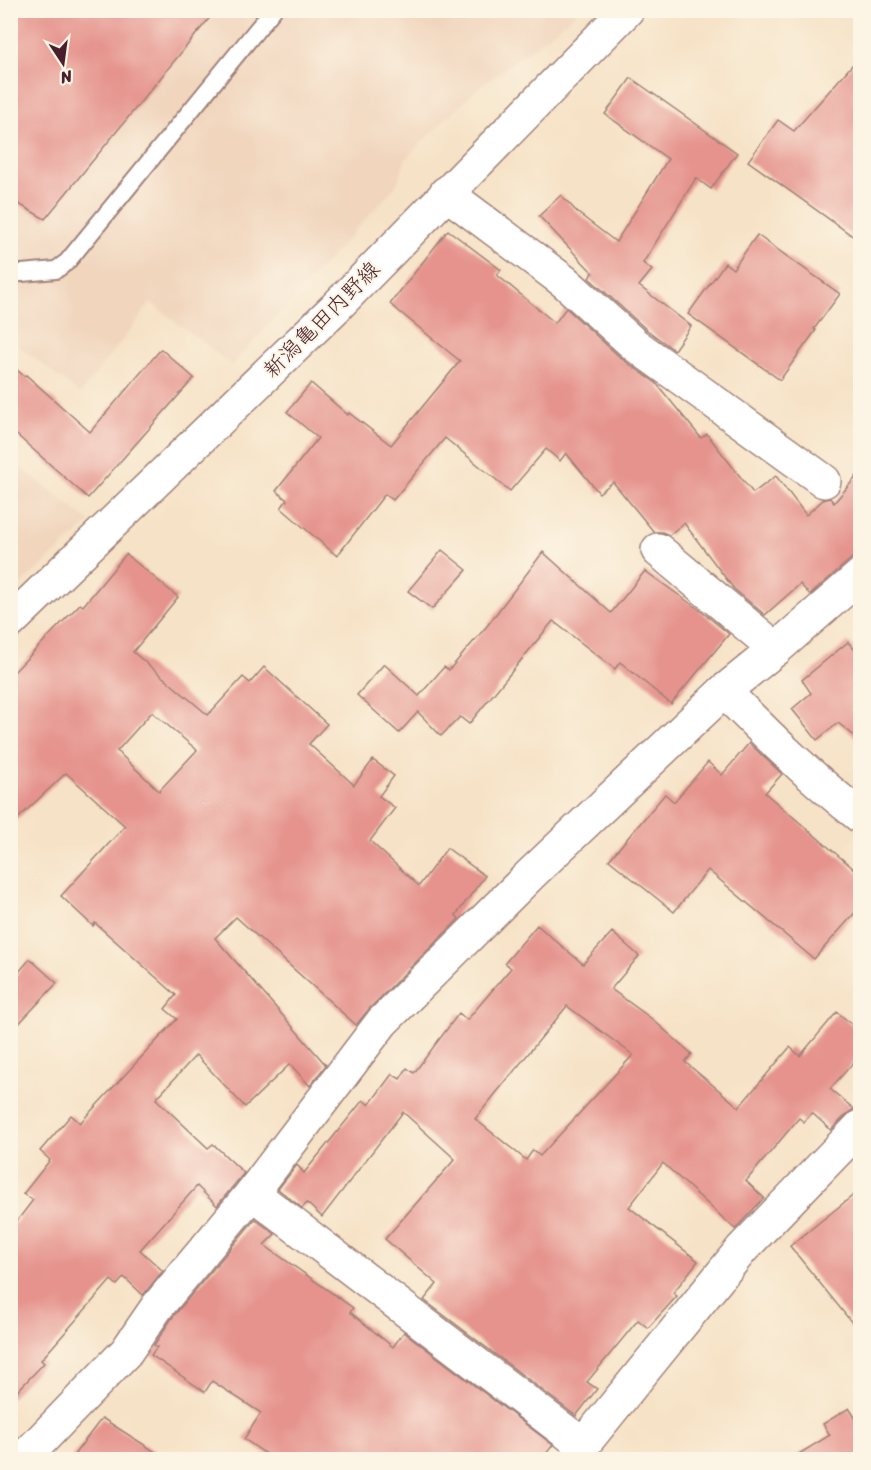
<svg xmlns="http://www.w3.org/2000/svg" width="871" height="1470" font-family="Sriracha,'Klee One',sans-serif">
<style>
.built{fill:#f1d5bd}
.building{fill:#e5938c;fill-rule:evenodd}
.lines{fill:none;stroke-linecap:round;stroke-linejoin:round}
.service-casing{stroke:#a08078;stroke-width:20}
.minor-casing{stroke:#a08078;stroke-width:36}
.primary-casing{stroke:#a08078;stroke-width:36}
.service{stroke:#fff;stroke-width:16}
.minor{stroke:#fff;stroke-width:33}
.primary{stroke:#fff;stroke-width:33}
.labels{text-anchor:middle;stroke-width:4.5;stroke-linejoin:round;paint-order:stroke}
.street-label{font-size:22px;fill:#4a1f2b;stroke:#fcf5e5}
</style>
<rect width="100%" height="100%" fill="#fcf5e5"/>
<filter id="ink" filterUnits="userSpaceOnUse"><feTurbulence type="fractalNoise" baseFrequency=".0167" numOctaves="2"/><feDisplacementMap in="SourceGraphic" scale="12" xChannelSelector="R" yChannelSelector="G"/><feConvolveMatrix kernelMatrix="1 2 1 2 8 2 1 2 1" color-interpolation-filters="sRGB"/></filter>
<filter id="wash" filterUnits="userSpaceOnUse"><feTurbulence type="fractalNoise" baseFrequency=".008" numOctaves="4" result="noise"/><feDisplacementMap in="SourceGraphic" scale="24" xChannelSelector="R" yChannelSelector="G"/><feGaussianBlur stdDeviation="1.35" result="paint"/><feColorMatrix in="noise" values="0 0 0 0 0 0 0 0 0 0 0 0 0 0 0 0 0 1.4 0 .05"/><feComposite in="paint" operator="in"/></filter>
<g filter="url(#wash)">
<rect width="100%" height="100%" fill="#f6e2c6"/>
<!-- built -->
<g class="built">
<path d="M10,11H578L551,34L478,88L406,158L396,186L232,365L151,303L80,394L11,340Z"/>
<path d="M10,459L90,522L11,593H10Z"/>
</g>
<g id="blocks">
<!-- building -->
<g class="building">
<path d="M10,10H216L45,219L10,199Z"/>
<path d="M861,55V242L748,161L778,120L794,131Z"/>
<path d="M631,78L737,153L711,189L696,178L643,263L652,270L639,286L691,326L674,350L647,330L589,278L593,273L539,216L561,195L578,213L616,242L668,159L605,114Z"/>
<path d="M448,230L501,270L497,275L555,323L566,308L622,359L656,383L701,438L707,434L753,493L776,476L806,515L823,500L830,498L834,503L861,471V550L810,595L800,584L765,615L734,589L684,523L669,535L662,532H654L613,482L599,493L566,453L560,461L546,449L510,491L445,438L393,500L385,494L337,556L281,508L287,500L276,491L318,438L287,412L311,383L348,415L349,413L391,445L460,361L390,304Z"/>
<path d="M757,235L840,294L814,329L816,330L780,380L688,314L725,263L733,269Z"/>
<path d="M161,349L194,378L88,498L10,429V364L24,376L26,375L90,432Z"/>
<path d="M442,550L467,570L432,609L408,591Z"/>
<path d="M543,552L611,613L645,571L701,611L729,634L671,704L620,662L615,669L553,621L469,724L460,717L441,736L418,712L399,733L357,695L384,664L419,696L444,667L449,670L487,626Z"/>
<path d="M126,554L178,597L133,652L208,715L243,677L250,683L264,667L327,724L309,744L354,785L373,760L394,776L379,796L395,808L370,841L419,886L447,848L485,876L456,915L459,919L369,1009L356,1025L236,917L215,938L326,1065L310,1086L290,1064L245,1107L196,1055L156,1099L208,1148L213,1144L244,1173L217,1206L197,1186L140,1250L163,1271L143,1295L124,1277L117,1285L111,1280L41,1360L44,1363L10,1399V1230L33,1200L23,1194L50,1160L40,1151L71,1115L80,1123L177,1019L165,1009L176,995L95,923L93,926L61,896L125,826L66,773L10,826V676L80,604L83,606ZM152,712L197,750L159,791L117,751Z"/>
<path d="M848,642L861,657V741L838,723L817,740L792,709L811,693L802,680Z"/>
<path d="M749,743L782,774L765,793L861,875V906L814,959L708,870L674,912L609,860L665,794L674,802L708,762L722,775Z"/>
<path d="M537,925L583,964L612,932L639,956L611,989L652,1019L692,1054L685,1062L739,1107L790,1047L800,1056L837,1012L861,1032V1054L830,1089L854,1109L847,1114L831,1130L812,1113L804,1122L799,1118L746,1181L764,1198L735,1229L663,1163L629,1207L698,1261L673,1293L677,1296L648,1328L638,1320L587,1382L597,1389L576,1416L424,1300L437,1284L385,1239L455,1159L403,1112L322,1217L307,1203L302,1208L278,1189L297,1165L304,1173L363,1100L369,1105L392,1074L400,1079L407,1068L414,1073L459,1013L467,1020L511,968L505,963ZM567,1006L633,1055L540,1156L533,1150L526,1160L475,1119Z"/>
<path d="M30,959L57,983L10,1033V982Z"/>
<path d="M861,1189V1334L790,1246Z"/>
<path d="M255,1219L275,1234L264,1245L353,1308L350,1312L393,1347L404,1332L553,1445L541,1460H275L244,1439L261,1413L212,1381L205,1392L151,1355L157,1347L154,1345L172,1318Z"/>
<path d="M849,1408L856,1419L861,1416V1460H789L830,1435L823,1424Z"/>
<path d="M102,1418L168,1460H70Z"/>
</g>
</g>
</g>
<g filter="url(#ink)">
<use href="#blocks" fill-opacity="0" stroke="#a08078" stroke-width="1.5"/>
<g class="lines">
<defs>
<path id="service" d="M10,274L56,270L67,262L273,10"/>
<g id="minor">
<path d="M446,193L565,282L635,345L824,481"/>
<path d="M658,550L776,649"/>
<path d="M724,691C769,737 810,777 860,816"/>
<path d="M252,1193L583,1445L742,1249L860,1127"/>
<path d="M22,1460L126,1352L157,1307L252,1193L382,1022L531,874L724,691L776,649L860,576"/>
</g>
<path id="primary" d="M10,622L334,309L627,10"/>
</defs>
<!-- service casing -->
<use href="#service" class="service-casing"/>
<!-- minor casing -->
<use href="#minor" class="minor-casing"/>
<!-- primary casing -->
<use href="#primary" class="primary-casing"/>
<!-- service -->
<use href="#service" class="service"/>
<!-- minor -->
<use href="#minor" class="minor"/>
<!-- primary -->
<use href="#primary" class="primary"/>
</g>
</g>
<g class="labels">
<!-- street labels -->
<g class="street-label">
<text transform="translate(321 319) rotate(-45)" y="8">新潟亀田内野線</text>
</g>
</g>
<!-- margin -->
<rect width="871" height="1470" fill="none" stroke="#fcf5e5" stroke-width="36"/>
<!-- north arrow -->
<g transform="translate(63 63) rotate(167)" stroke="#fcf5e5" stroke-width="4.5" paint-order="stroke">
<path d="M0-4.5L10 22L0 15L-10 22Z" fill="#4a1f2b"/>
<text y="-9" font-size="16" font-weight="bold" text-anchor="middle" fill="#4a1f2b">N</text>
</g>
</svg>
